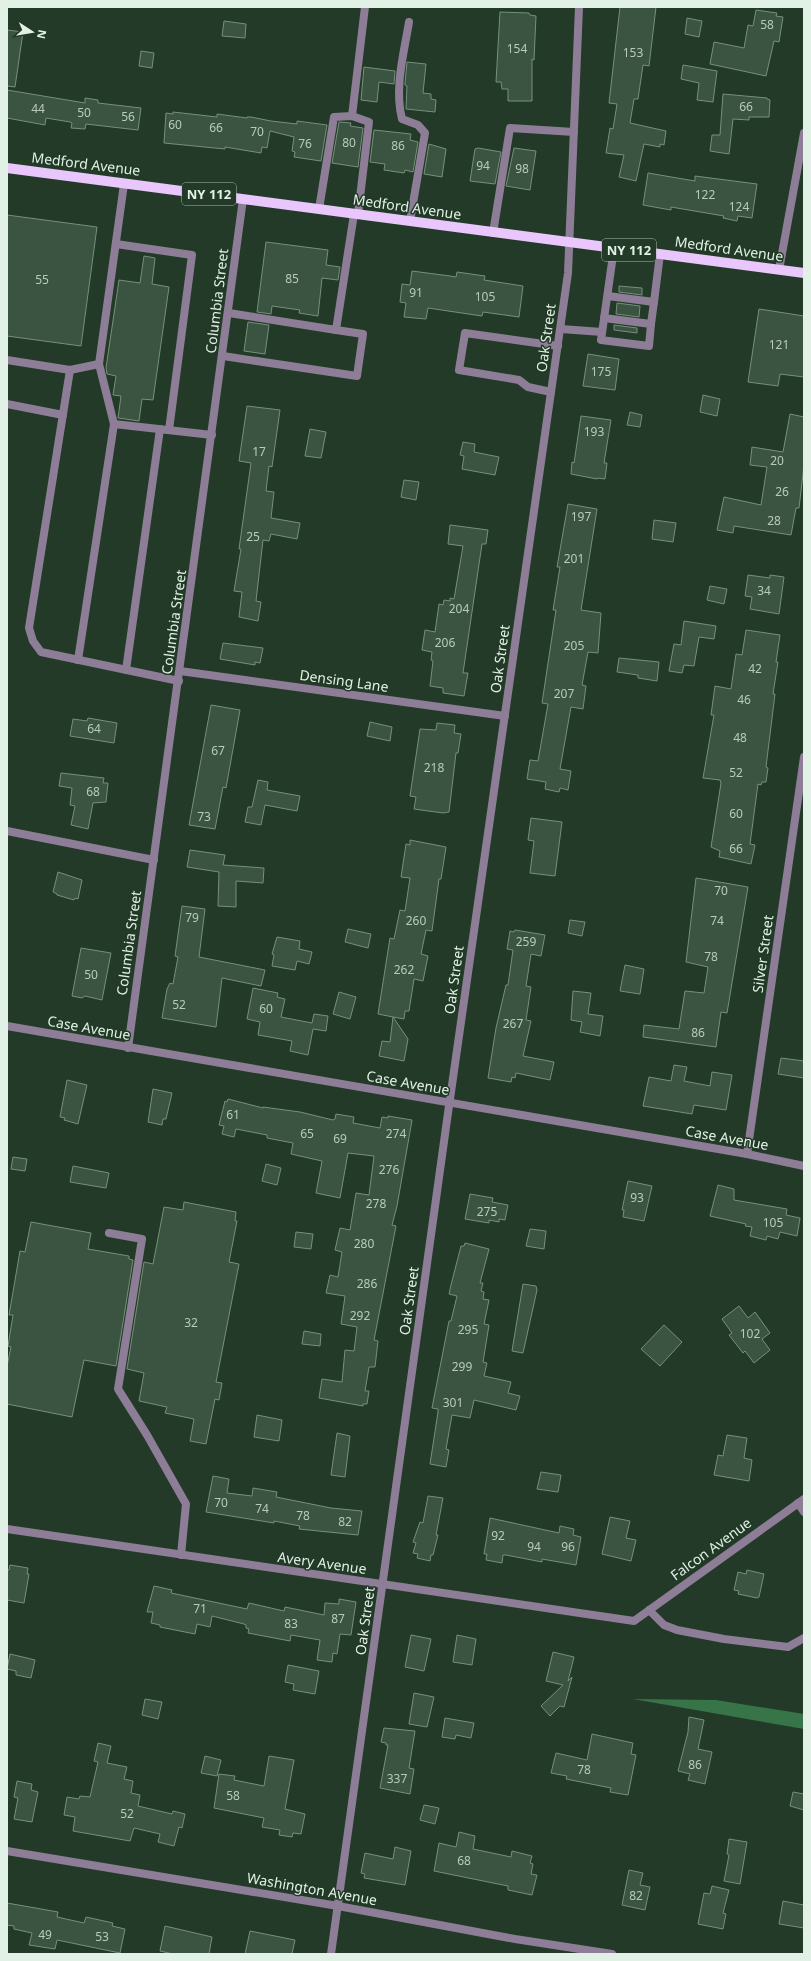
<svg xmlns="http://www.w3.org/2000/svg" width="811" height="1961" font-family="'Noto Sans',sans-serif">
<style>
.forest{fill:#377549}
.building{fill:#3b5441;stroke:#75907b}
.lines{fill:none;stroke-linecap:round;stroke-linejoin:round}
.lane{stroke:#8e7d97;stroke-width:8}
.street{stroke:#8e7d97;stroke-width:8}
.primary{stroke:#e9c6fc;stroke-width:10}
.labels{text-anchor:middle;stroke-width:3;stroke-linejoin:round;paint-order:stroke}
.number-label{font-size:12px;fill:#b8cabc}
.shield{fill:#223a27;stroke:#a8baac;stroke-width:1}
.shield-label{font-size:13px;font-weight:bold;fill:#e2f1e5}
.street-label{font-size:14px;fill:#e2f1e5;stroke:#223a27}
</style>
<rect width="100%" height="100%" fill="#223a27"/>
<!-- forest -->
<path class="forest" d="M633,1699L716,1700L804,1714V1729Z"/>
<!-- building -->
<g class="building">
<path d="M620,7H656L649,66L643,65L638,99H634L630,123L666,131L664,145L660,144V147L644,144L636,181L619,177L624,155L606,153L610,128L613,129L617,104L609,103Z"/>
<path d="M756,10L777,13L776,16L783,17L779,42L774,41L766,76L710,64L714,42L744,48L748,25L753,26Z"/>
<path d="M500,12L529,13L530,15L536,16L534,60L532,59V101H508V89H502L501,82H496Z"/>
<path d="M687,18L702,21L699,37L685,34Z"/>
<path d="M224,21L246,24L245,38L222,36Z"/>
<path d="M7,30L23,32L15,87L7,86Z"/>
<path d="M141,51L154,53L152,68L139,66Z"/>
<path d="M407,62L426,64L423,93L431,94V99L436,100L435,112L406,109L407,86L405,85V83Z"/>
<path d="M683,65L717,71L713,102L697,100L699,83L681,79Z"/>
<path d="M364,67L395,71L394,84L379,82L377,102L361,100Z"/>
<path d="M7,90L85,103V98L98,100V103L141,108L138,130L86,124L85,129L71,128L72,123L70,122L46,118L45,125L7,118Z"/>
<path d="M723,94L767,98V99L770,100L769,117H749V120L733,119L729,154L710,151L712,135H720Z"/>
<path d="M173,112L217,117V114L247,118V117H251L271,121L297,124V121L327,125L321,161L294,157L295,152L292,151L294,137L270,131L267,148L262,147L261,153L225,147V149L164,143L166,113L173,114Z"/>
<path d="M339,122L351,123L350,126L363,128L358,167L332,163Z"/>
<path d="M374,130L411,134L410,140L418,142L413,172L405,170L404,173L384,170L385,164L370,162Z"/>
<path d="M429,144L446,149L442,177L424,174Z"/>
<path d="M478,148L501,152L495,184L470,181L475,149Z"/>
<path d="M514,148L536,151L530,190L506,186Z"/>
<path d="M648,173L695,181V176L757,184L752,218L738,216L737,221L723,218L724,216L671,207V210L643,205Z"/>
<path d="M7,215L97,227L81,346L7,336Z"/>
<path d="M266,242L328,250L326,265L340,267L338,280L322,278L318,316L299,313L300,310L272,306L271,314L257,312Z"/>
<path d="M144,256L155,258L152,284L169,287L153,400L142,399L139,421L118,418L121,396L113,395L116,376L107,374L106,368L119,280L140,283Z"/>
<path d="M412,271L450,276L456,277L457,272L485,276L484,280L523,286L519,317L483,312L482,316L428,308L426,319L404,317L406,303L400,302L402,284L410,285Z"/>
<path d="M619,286L642,288V295L619,292Z"/>
<path d="M617,303L640,306L639,317L616,314Z"/>
<path d="M759,309L804,316V377L780,374L778,386L748,382Z"/>
<path d="M248,322L269,325L265,354L244,351Z"/>
<path d="M614,325L637,328V333L614,330Z"/>
<path d="M588,354L619,359L615,390L583,386Z"/>
<path d="M703,395L720,399L717,416L700,412Z"/>
<path d="M247,406L280,410L272,467L269,466L266,491L274,492L271,518L300,523L297,539L271,534L269,541L263,540L256,601L261,602L258,621L239,617L242,592L234,591L241,549H239L251,463L239,461Z"/>
<path d="M630,412L642,415L640,427L627,425Z"/>
<path d="M790,414L804,417V465L799,508H796L791,535L734,526L733,533L717,530L724,497L761,505L767,467L750,465L752,447L783,452Z"/>
<path d="M581,416L611,420L604,463H607L605,479L597,478V479L571,474L572,462L574,463Z"/>
<path d="M310,429L326,432L321,458L305,456Z"/>
<path d="M463,442L475,444L474,452L499,457L495,475L462,469L464,456L460,455Z"/>
<path d="M404,480L419,482L416,500L401,497Z"/>
<path d="M568,504L597,509L581,610L601,613L598,653L588,652L582,685L586,686L583,709L571,707L560,769L571,771L568,790L560,788L559,792L545,789L546,782L527,779L530,760L538,761L548,704L542,703L556,610H553L560,567H557Z"/>
<path d="M654,520L676,523L673,542L652,539Z"/>
<path d="M450,525L488,530L486,544H482L473,605L463,673H468L464,696L443,693V688L430,686L433,661L431,660L432,652L422,650L425,630L435,632L439,604L443,605L444,600L450,601V598L454,599L463,546L448,544Z"/>
<path d="M748,575L770,578V575L784,577L779,614L750,609L752,597L745,596Z"/>
<path d="M710,586L727,589L724,604L707,600Z"/>
<path d="M684,621L716,626L714,639L699,637L694,666L684,665L682,673L669,671L674,644L681,645Z"/>
<path d="M746,630L780,635L776,662H778L773,694H775L766,767L768,768L766,782H762L761,785L758,784L750,844L755,845L751,864L719,857L720,851L711,847L721,783L720,780L703,778L714,715H711L715,686L731,689L736,654L742,655Z"/>
<path d="M223,643L263,648L260,663L255,662V665L220,659Z"/>
<path d="M619,658L659,662L657,681L638,678V675L617,672Z"/>
<path d="M211,705L240,710L226,788L223,787L215,829L189,825Z"/>
<path d="M88,718L117,723L114,743L70,736L73,719L87,721Z"/>
<path d="M370,722L392,727L390,741L367,736Z"/>
<path d="M437,723L455,725L454,733L461,734L458,753H456L449,812L443,813L414,809L416,797L410,796L420,729L436,730Z"/>
<path d="M61,773L104,778L103,783H108L106,802L93,803L88,829L71,825L75,806L70,805L72,788L59,786Z"/>
<path d="M258,780L268,782L267,790L300,796L297,811L265,805L261,825L245,822L248,807H252Z"/>
<path d="M531,818L562,822L555,876L530,873L534,841L528,840Z"/>
<path d="M410,840L446,847L441,879H439L432,931L426,930L421,954L428,956L423,981L414,979L409,1011H405L404,1019L393,1017L408,1039L404,1061L379,1056L382,1041L390,1042L393,1017L378,1014L390,938L394,939L400,910L405,911L410,878L401,877L406,844L410,845Z"/>
<path d="M190,850L225,855L223,865L264,868L263,883L236,881V907L218,906L219,872L187,867Z"/>
<path d="M58,872L82,880L78,899L75,898L74,900L57,895V894L53,892Z"/>
<path d="M696,878L748,887L727,1013L721,1012L716,1047L643,1037L644,1025L679,1029L685,991L704,993L708,967L686,962Z"/>
<path d="M182,906L205,909L199,957L265,970L261,986L222,978L216,1027L162,1018L167,989L170,983L173,984L178,957L175,956Z"/>
<path d="M570,920L585,922L582,936L568,933Z"/>
<path d="M348,929L371,934L368,948L345,942Z"/>
<path d="M515,930L545,935L541,956L531,954L526,986L531,987L526,1020L531,1021L523,1056L554,1062L550,1080L516,1073L515,1078L512,1077L511,1082L488,1078L496,1028L506,985H508L513,950L507,949L510,931L514,932Z"/>
<path d="M277,937L300,941L299,949L312,952L309,964L297,961L295,970L272,966L274,955L272,954Z"/>
<path d="M81,948L111,953L102,1000L85,996L82,998L72,996Z"/>
<path d="M625,965L644,969L640,994L620,991Z"/>
<path d="M253,988L278,993L277,997L285,999L281,1017L312,1023L314,1014L328,1016L326,1031L313,1029L308,1055L290,1051L292,1041L258,1035L260,1022L247,1019Z"/>
<path d="M573,991L591,993L588,1014L603,1016L600,1036L580,1032L582,1022L571,1020Z"/>
<path d="M339,992L356,997L350,1019L333,1014Z"/>
<path d="M781,1058L804,1061V1078L778,1074Z"/>
<path d="M674,1065L687,1067L684,1081L710,1086L712,1072L732,1075L726,1110L694,1105L692,1114L643,1106L649,1077L671,1081Z"/>
<path d="M67,1080L87,1085L78,1124L64,1120L65,1118L60,1117Z"/>
<path d="M153,1089L172,1093L166,1119H163L162,1125L148,1122Z"/>
<path d="M228,1099L263,1108V1107L300,1112L333,1120L335,1119L336,1114L354,1117L353,1123L380,1128L382,1117L388,1118V1116L412,1120L397,1206L392,1225L396,1226L374,1340L378,1341L375,1367H369L365,1391H369L367,1404H363V1406L319,1398L322,1379L342,1382L345,1350L354,1351L357,1327L341,1324L345,1296L326,1293L330,1275L338,1277L342,1252L335,1250L340,1228L350,1230L356,1193L369,1195L374,1156L348,1153L340,1198L316,1193L322,1161L291,1154L293,1143L267,1138V1135L236,1129L234,1137L222,1134L224,1126L219,1125L225,1101L227,1102Z"/>
<path d="M13,1157L27,1159L25,1171L11,1169Z"/>
<path d="M266,1164L281,1168L277,1185L262,1181Z"/>
<path d="M73,1166L109,1173L106,1188L70,1182Z"/>
<path d="M628,1181L652,1186L644,1221L623,1217L624,1210H622Z"/>
<path d="M718,1185L734,1189V1200L787,1209L786,1215L800,1218L797,1236L780,1232L778,1239L767,1236L766,1240L750,1236L752,1227L745,1226L746,1224L710,1216Z"/>
<path d="M470,1194L493,1198L492,1202L508,1205L505,1220L499,1219V1222L489,1220V1223L465,1219Z"/>
<path d="M184,1202L236,1212L235,1221H237L229,1262L239,1264L216,1382L222,1383L219,1400L215,1399L206,1444L190,1441L194,1419L165,1413L167,1407L139,1401L144,1373L127,1369L144,1262L153,1264L164,1207L183,1210Z"/>
<path d="M31,1222L91,1233L88,1249L129,1256V1259L133,1260L116,1366L84,1360L72,1417L7,1404V1366L11,1347L8,1346L13,1315H9L20,1251L25,1252Z"/>
<path d="M530,1229L546,1231L544,1249L526,1246Z"/>
<path d="M296,1232L313,1234L311,1249L294,1247Z"/>
<path d="M465,1243L489,1249L480,1283H483L481,1291L484,1292L483,1299L489,1300L484,1324L489,1325L483,1362L487,1363L484,1376L511,1382L508,1393L520,1396L516,1410L474,1400L470,1418L452,1415L446,1449L449,1450L446,1467L430,1464L438,1412V1409L432,1408L449,1321H451L457,1296L449,1294L451,1285L461,1246H464Z"/>
<path d="M523,1284L536,1286L537,1290L523,1353L512,1351Z"/>
<path d="M739,1306L748,1318L755,1312L770,1333L762,1339L770,1350L754,1363L745,1351L743,1353L729,1335L732,1333L722,1319Z"/>
<path d="M664,1325L682,1342L660,1366L641,1349Z"/>
<path d="M304,1331L321,1334L320,1346L302,1344Z"/>
<path d="M257,1415L282,1420L279,1441L254,1437Z"/>
<path d="M337,1433L350,1436L345,1477L331,1475Z"/>
<path d="M727,1435L747,1438L744,1458L752,1460L749,1481L714,1475L718,1455L723,1456Z"/>
<path d="M541,1472L561,1475L558,1492L537,1489Z"/>
<path d="M213,1476L229,1479L227,1493L252,1496L253,1488L277,1492L276,1497L331,1508L362,1511L358,1535L299,1529L300,1526L274,1521V1523L206,1512Z"/>
<path d="M428,1496L443,1498L436,1535H438L433,1555H431L430,1561L417,1558L418,1554L413,1553L416,1543L413,1542L420,1522L423,1523Z"/>
<path d="M610,1517L630,1521L626,1538L636,1540L631,1561L602,1554Z"/>
<path d="M490,1518L559,1533L560,1526L574,1529L573,1535L581,1537L576,1565L542,1559V1562L506,1555H503L502,1563L486,1560L487,1554H484Z"/>
<path d="M10,1565L28,1568L27,1574H29L24,1603L7,1600V1570H9Z"/>
<path d="M747,1570L764,1574L759,1597L757,1598L738,1594L739,1591L734,1590L738,1572L746,1574Z"/>
<path d="M154,1586L172,1590L171,1593L247,1609L249,1603L284,1611L285,1607L324,1615L325,1603L339,1604V1599L356,1602L351,1635L340,1634L337,1654L333,1653L332,1662L317,1660L320,1640L291,1635L290,1641L248,1633L249,1629L246,1628V1625L244,1624L212,1616L210,1627L197,1624L195,1634L160,1627V1625L151,1623L153,1612H147Z"/>
<path d="M411,1635L431,1639L424,1671L405,1667Z"/>
<path d="M457,1635L476,1639L472,1665L453,1662Z"/>
<path d="M553,1652L574,1657L568,1681L572,1677L564,1707L560,1706L550,1716L541,1706L563,1685L546,1681Z"/>
<path d="M10,1654L35,1660L31,1678L16,1675V1671L7,1669Z"/>
<path d="M288,1665L319,1671L315,1694L293,1690L294,1684L285,1682Z"/>
<path d="M414,1693L434,1697L427,1727L409,1724Z"/>
<path d="M145,1699L162,1702L158,1719L142,1715Z"/>
<path d="M689,1717L704,1720L698,1749L712,1752L705,1784L688,1780L690,1774L678,1771L688,1732Z"/>
<path d="M445,1718L474,1723L471,1738L456,1735L455,1739L442,1737Z"/>
<path d="M384,1728L415,1731L409,1768L414,1769L410,1794L380,1788L388,1745H386V1743L381,1742Z"/>
<path d="M592,1734L633,1743L631,1754L636,1755L628,1795L610,1792L611,1788L566,1779L567,1776L551,1773L556,1753L587,1760Z"/>
<path d="M98,1743L111,1746L107,1763L127,1767L124,1779L133,1781L131,1793L140,1795L138,1806L172,1814L173,1811L185,1814L182,1828L179,1827L174,1846L158,1842L160,1834L134,1828L130,1841L73,1831L75,1817L64,1815L67,1797L79,1799L80,1796L90,1797L98,1762L94,1761Z"/>
<path d="M205,1756L221,1760L217,1776L201,1773Z"/>
<path d="M269,1756L294,1760L285,1809L305,1814L301,1834L293,1833L292,1837L279,1835L280,1830L262,1827L264,1818L214,1808L219,1774L235,1776L234,1780L264,1786Z"/>
<path d="M17,1781L32,1784L31,1790L38,1792L32,1822L14,1819L18,1798L14,1797Z"/>
<path d="M793,1792L804,1794V1810L790,1806Z"/>
<path d="M424,1805L439,1808L435,1824L420,1820Z"/>
<path d="M459,1832L475,1836L473,1849L511,1857L512,1851L532,1856L530,1863L533,1864L531,1874L537,1875L532,1895L508,1890V1886L434,1871L439,1843L456,1847Z"/>
<path d="M729,1839L747,1842L740,1884L724,1881L729,1855L727,1854Z"/>
<path d="M395,1847L411,1851L405,1885L364,1878L365,1874L361,1873L365,1853L393,1859Z"/>
<path d="M629,1870L643,1873L640,1885L650,1887L645,1910L622,1905Z"/>
<path d="M712,1886L729,1890L723,1913L726,1914L723,1929L698,1924L704,1893L710,1894Z"/>
<path d="M783,1901L804,1905V1928L779,1924Z"/>
<path d="M7,1903L58,1912L57,1917L84,1923L86,1917L113,1923L112,1926L125,1929L120,1953L57,1940L55,1949L29,1945L32,1933L14,1929V1926L7,1925Z"/>
<path d="M165,1926L212,1937L209,1954H173L160,1951Z"/>
<path d="M250,1931L295,1940L292,1954H245Z"/>
</g>
<g class="lines">
<!-- lane -->
<g class="lane">
<path d="M409,22C404,53 394,88 402,119L418,125L425,133L410,221"/>
<path d="M352,116L365,7"/>
<path d="M319,209L334,117L352,116L369,122L358,214"/>
<path d="M493,233L510,128L574,132"/>
<path d="M116,244L192,255L169,430"/>
<path d="M614,248L601,340L649,346L651,324"/>
<path d="M608,296L654,302L660,254"/>
<path d="M229,313L336,330"/>
<path d="M604,318L651,324L654,302"/>
<path d="M561,329L602,332"/>
<path d="M223,356L357,376L363,334L336,330L354,214"/>
<path d="M7,360L70,370L29,628L33,641L41,652L179,681"/>
<path d="M70,370L99,364"/>
<path d="M551,392L528,387L519,380L459,370L465,333L558,346"/>
<path d="M7,404L63,415"/>
<path d="M114,424L99,364L124,184"/>
<path d="M78,660L114,424L212,435"/>
<path d="M126,670L160,429"/>
<path d="M7,831L154,860"/>
<path d="M109,1233L142,1239L118,1389L147,1435L186,1504L181,1555"/>
<path d="M798,1503L804,1512"/>
<path d="M649,1610L664,1625L677,1630L724,1639L788,1647L804,1638"/>
</g>
<!-- street -->
<g class="street">
<path d="M779,270L804,133"/>
<path d="M180,671L505,716"/>
<path d="M7,1026L747,1154L804,1166"/>
<path d="M128,1048L243,199"/>
<path d="M747,1154L804,757"/>
<path d="M7,1529L634,1621L804,1499"/>
<path d="M7,1851L338,1906L515,1939L612,1954"/>
<path d="M331,1954L447,1120L568,273L579,7"/>
</g>
<!-- primary -->
<path class="primary" d="M7,168L804,273"/>
</g>
<g class="labels">
<!-- number labels -->
<g class="number-label">
<text x="767" y="29">58</text>
<text x="517" y="53">154</text>
<text x="633" y="57">153</text>
<text x="746" y="111">66</text>
<text x="38" y="113">44</text>
<text x="84" y="117">50</text>
<text x="128" y="121">56</text>
<text x="175" y="129">60</text>
<text x="216" y="132">66</text>
<text x="257" y="136">70</text>
<text x="349" y="147">80</text>
<text x="305" y="148">76</text>
<text x="398" y="150">86</text>
<text x="483" y="170">94</text>
<text x="522" y="173">98</text>
<text x="705" y="199">122</text>
<text x="739" y="211">124</text>
<text x="292" y="283">85</text>
<text x="42" y="284">55</text>
<text x="416" y="297">91</text>
<text x="485" y="301">105</text>
<text x="779" y="349">121</text>
<text x="601" y="376">175</text>
<text x="594" y="436">193</text>
<text x="259" y="456">17</text>
<text x="777" y="465">20</text>
<text x="782" y="496">26</text>
<text x="581" y="521">197</text>
<text x="774" y="525">28</text>
<text x="253" y="541">25</text>
<text x="574" y="563">201</text>
<text x="764" y="595">34</text>
<text x="459" y="613">204</text>
<text x="445" y="647">206</text>
<text x="574" y="650">205</text>
<text x="755" y="673">42</text>
<text x="564" y="698">207</text>
<text x="744" y="704">46</text>
<text x="94" y="733">64</text>
<text x="740" y="742">48</text>
<text x="218" y="755">67</text>
<text x="434" y="772">218</text>
<text x="736" y="777">52</text>
<text x="93" y="796">68</text>
<text x="736" y="818">60</text>
<text x="204" y="821">73</text>
<text x="736" y="853">66</text>
<text x="721" y="895">70</text>
<text x="192" y="922">79</text>
<text x="416" y="925">260</text>
<text x="717" y="925">74</text>
<text x="526" y="946">259</text>
<text x="711" y="961">78</text>
<text x="404" y="974">262</text>
<text x="91" y="979">50</text>
<text x="179" y="1009">52</text>
<text x="266" y="1013">60</text>
<text x="513" y="1028">267</text>
<text x="698" y="1037">86</text>
<text x="233" y="1119">61</text>
<text x="307" y="1138">65</text>
<text x="396" y="1138">274</text>
<text x="340" y="1143">69</text>
<text x="389" y="1174">276</text>
<text x="637" y="1202">93</text>
<text x="376" y="1208">278</text>
<text x="487" y="1216">275</text>
<text x="773" y="1227">105</text>
<text x="364" y="1248">280</text>
<text x="367" y="1288">286</text>
<text x="360" y="1320">292</text>
<text x="191" y="1327">32</text>
<text x="468" y="1334">295</text>
<text x="750" y="1338">102</text>
<text x="462" y="1371">299</text>
<text x="453" y="1407">301</text>
<text x="221" y="1507">70</text>
<text x="262" y="1513">74</text>
<text x="303" y="1520">78</text>
<text x="345" y="1526">82</text>
<text x="498" y="1540">92</text>
<text x="534" y="1551">94</text>
<text x="568" y="1551">96</text>
<text x="200" y="1613">71</text>
<text x="338" y="1623">87</text>
<text x="291" y="1628">83</text>
<text x="695" y="1769">86</text>
<text x="584" y="1774">78</text>
<text x="397" y="1783">337</text>
<text x="233" y="1800">58</text>
<text x="127" y="1818">52</text>
<text x="464" y="1865">68</text>
<text x="636" y="1900">82</text>
<text x="45" y="1939">49</text>
<text x="102" y="1941">53</text>
</g>
<!-- shield labels -->
<g class="shield">
<rect x="182" y="183" width="54" height="22" rx="3"/>
<rect x="602" y="239" width="54" height="22" rx="3"/>
</g>
<g class="shield-label">
<text x="209" y="199">NY 112</text>
<text x="629" y="255">NY 112</text>
</g>
<!-- street labels -->
<g class="street-label">
<text transform="translate(86 164) rotate(7)" y="5">Medford Avenue</text>
<text transform="translate(407 207) rotate(8)" y="5">Medford Avenue</text>
<text transform="translate(729 249) rotate(8)" y="5">Medford Avenue</text>
<text transform="translate(217 301) rotate(-83)" y="5">Columbia Street</text>
<text transform="translate(546 338) rotate(-82)" y="5">Oak Street</text>
<text transform="translate(174 622) rotate(-82)" y="5">Columbia Street</text>
<text transform="translate(500 659) rotate(-82)" y="5">Oak Street</text>
<text transform="translate(344 681) rotate(8)" y="5">Densing Lane</text>
<text transform="translate(129 943) rotate(-82)" y="5">Columbia Street</text>
<text transform="translate(763 954) rotate(-82)" y="5">Silver Street</text>
<text transform="translate(454 980) rotate(-82)" y="5">Oak Street</text>
<text transform="translate(89 1028) rotate(10)" y="5">Case Avenue</text>
<text transform="translate(408 1083) rotate(10)" y="5">Case Avenue</text>
<text transform="translate(727 1138) rotate(10)" y="5">Case Avenue</text>
<text transform="translate(409 1301) rotate(-82)" y="5">Oak Street</text>
<text transform="translate(711 1549) rotate(-36)" y="5">Falcon Avenue</text>
<text transform="translate(322 1563) rotate(8)" y="5">Avery Avenue</text>
<text transform="translate(365 1621) rotate(-82)" y="5">Oak Street</text>
<text transform="translate(312 1889) rotate(10)" y="5">Washington Avenue</text>
</g>
</g>
<!-- border -->
<rect width="811" height="1961" fill="none" stroke="#e2f1e5" stroke-width="16"/>
<!-- north arrow -->
<g transform="translate(32 32) rotate(102)" stroke="#223a27" stroke-width="3" paint-order="stroke">
<path d="M0-3L7 15L0 10L-7 15Z" fill="#e2f1e5"/>
<text y="-6" font-size="11" font-weight="bold" text-anchor="middle" fill="#e2f1e5">N</text>
</g>
</svg>
